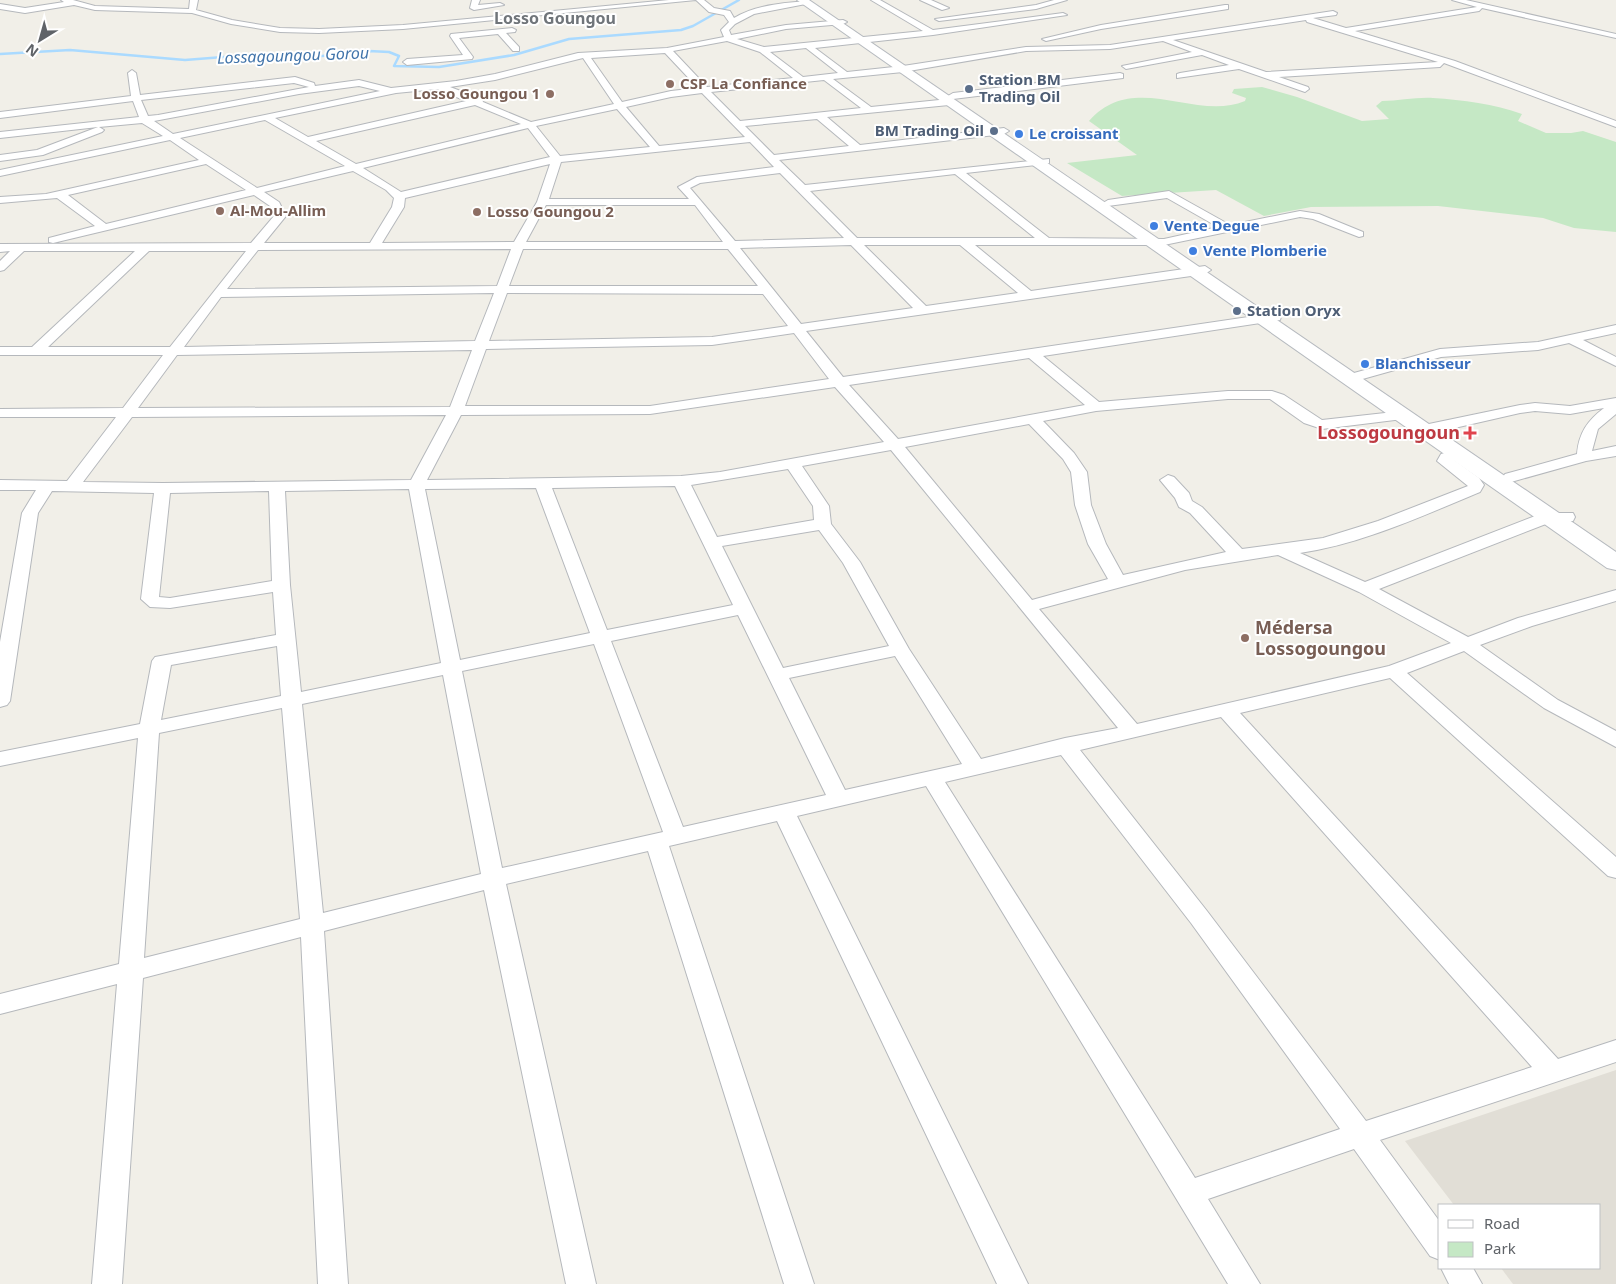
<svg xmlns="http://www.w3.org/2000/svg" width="1616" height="1284" font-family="'Noto Sans',sans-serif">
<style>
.education{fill:#e1ded6}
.green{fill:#c5e8c5}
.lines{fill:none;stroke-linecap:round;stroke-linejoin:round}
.stream{stroke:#aadaff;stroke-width:2.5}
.street-casing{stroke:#b5b8bc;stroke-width:2}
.secondary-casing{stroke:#b6babf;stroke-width:2}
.street{fill:#fff;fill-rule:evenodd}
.secondary{fill:#fff;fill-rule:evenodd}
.education-dot{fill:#8d6e63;stroke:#fff;stroke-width:2}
.service-dot{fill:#5c6f8a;stroke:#fff;stroke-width:2}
.shop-dot{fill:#3f7fe0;stroke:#fff;stroke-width:2}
.health-dot{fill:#e0444e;stroke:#fff;stroke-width:2}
.labels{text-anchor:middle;stroke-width:4;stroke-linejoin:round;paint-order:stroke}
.far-service-label{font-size:15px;font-weight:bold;fill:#4e5e75;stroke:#fff;text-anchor:start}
.far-education-label{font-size:15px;font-weight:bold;fill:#785e54;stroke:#fff;text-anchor:start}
.far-shop-label{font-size:15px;font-weight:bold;fill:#366cbe;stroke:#fff;text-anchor:start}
.far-quarter-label{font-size:16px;font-weight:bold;fill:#70757a;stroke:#fff}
.far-water-label{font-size:16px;font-style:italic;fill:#4174aa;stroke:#fff}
.health-label{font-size:18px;font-weight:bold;fill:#be3a42;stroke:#fff;text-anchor:end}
.education-label{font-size:18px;font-weight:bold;fill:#785e54;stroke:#fff;text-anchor:start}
</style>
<rect width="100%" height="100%" fill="#f1efe8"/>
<!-- education -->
<path class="education" d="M1616,1070V1284H1513L1501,1268H1600V1205H1454L1405,1141Z"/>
<!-- green -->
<path class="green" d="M1262,87L1297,97L1362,121L1389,119L1376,106L1382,101C1399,101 1416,97 1433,98C1463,100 1494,104 1522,114L1518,121L1546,133H1571L1583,131L1616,142V232L1574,228L1543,218L1438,206L1311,207L1264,216L1216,190L1122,196L1067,163L1137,155L1089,121C1134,70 1195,122 1245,101L1246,98L1232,93L1234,89Z"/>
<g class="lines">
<!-- stream -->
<path class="stream" d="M0,54L70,50L185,60L249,55L322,56L369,51L389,52L399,56L394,66L439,67L514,55L569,39L681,30L693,26L739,0"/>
<defs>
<g id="street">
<path d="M61,0H73L95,6L189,9L190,0H198L196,10L232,20L280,28L319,29L403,25L669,0H704L714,8L730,11L734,18C755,5 783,3 807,1L811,3L754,14L735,24L729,30L731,35L786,25L843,20L847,22L843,24L786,29L737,39L764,47L923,31L871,0H880L933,30L1063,13L1067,15L933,35L815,48L847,72L903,66L1026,47L1110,45L1333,11L1337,13L1336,15L1313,18L1346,28L1477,7L1452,0H1466L1616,34V38L1482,8L1479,11L1355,31L1455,61L1616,121V127L1444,63L1440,67L1279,77L1308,87L1309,89L1305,92L1239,69L1177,78V74L1180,73L1229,65L1202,55L1126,69L1122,66L1192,52L1163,41L1110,49L1026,51L903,72L833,79L871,107L949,99L954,102L949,105L827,117L860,145L1004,128L1009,131L1004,134L779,160L805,185L1049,159V163L1045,164L966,173L1049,238L1164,239L1218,227L1167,198L1108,206L1103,203L1108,200L1169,191L1230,225L1300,211L1319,214L1363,232V236L1359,237L1313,219L1300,217L1164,245H975L1031,291L1205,266L1211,270L1205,274L806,331L843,377L1275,313L1280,314L1281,317L1280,320L1043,356L1099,402L1228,391H1272L1284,395L1322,420L1403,411L1410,415L1403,419L1322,429L1304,423L1270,399H1228L1096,411L1043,421L1074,453L1087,472L1091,505L1106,544L1123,575L1226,552L1190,513L1179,507L1175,498L1160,480L1168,475L1174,477L1189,493L1192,501L1202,507L1242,549L1323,538L1378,521L1468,486L1437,461L1441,454L1460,449L1465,451L1468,454L1465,457L1454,460L1479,478L1484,485L1480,492C1422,516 1362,544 1300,553L1365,582L1543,513H1573L1575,517L1573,521L1551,522L1379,589L1468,637L1518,618L1616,590V601L1532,626L1480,645L1558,700L1616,731V747L1544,708L1464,651L1407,673L1616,857V878L1608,876L1390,678L1240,713L1558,1059L1616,1040V1062L1380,1140L1440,1222V1260L1430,1256L1354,1149L1208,1199L1260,1284H1228L926,786L797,816L1028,1284H997L777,821L669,846L814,1284H784L648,851L506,884L596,1284H566L484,890L324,931L348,1284H318L301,937L143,978L122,1284H92L117,984L0,1014V994L119,964L138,738L0,766V752L140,724L152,661L155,657L276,635L273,592L170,608L150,607L141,599L154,493L52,491L38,513L10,701L7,705L0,707V642L22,513L36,490H0V480L67,481L116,417H0V409L123,408L163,355H0V347H32L135,251H24L4,270L0,271V261L10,251L0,252V244L251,243L274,216L270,206L254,195L53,243L49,242V238L95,226L57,198L0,203V197L46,194L199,160L170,140L0,176V170L163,136L142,123L99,127L104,130L102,132L43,155L0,161V155L37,150L98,127L0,138V132L139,117L133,101L0,118V112L131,96L128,73L132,70L136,73L140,95L295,77L314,83L315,86L359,80L391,88L456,81L495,74L578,53L667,48L724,37L721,30L729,22L724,15L709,12L696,0L403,29L319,33L280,32L231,24L192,13L95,10L74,5L25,13L0,9V4L25,8L64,2ZM1306,20L1307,22L1438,62L1266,72L1173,40ZM727,41L760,52L793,78L707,87L673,51ZM806,48L838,73L803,77L770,52ZM665,53L698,88L671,91L622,102L591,58ZM583,58L614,104L531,122L483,102L482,99L450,87L495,80ZM824,80L861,108L740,121L711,92ZM294,83L309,87L158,115L148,116L141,100ZM359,86L380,91L173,134L154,121L299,94ZM437,89L466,101L308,137L275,118L396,93ZM702,93L745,137L659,146L626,107L671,97ZM475,105L521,124L356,164L316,141ZM617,109L650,147L560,156L536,126ZM817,119L849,146L774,155L745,126ZM265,120L345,166L257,188L180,138ZM528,128L550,157L401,192L363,168ZM750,142L774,167L697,177L678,187L689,199H549L561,162ZM206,164L246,190L106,224L68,195ZM550,164L537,202L514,242L382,243L404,207L405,198ZM353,171L386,190L394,198L392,207L370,243H264L286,216L279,202L264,192ZM780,173L844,238L735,241L690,188L700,183ZM955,174L1035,238H857L810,191ZM546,205H695L723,242H526ZM851,245L913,308L801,324L740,248ZM864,245H960L1018,293L926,306ZM511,249L497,286L227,289L258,250ZM523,249H728L758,286H509ZM149,251H246L170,347H48ZM494,293L475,341L184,347L221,297ZM507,293L763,294L788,326L712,337L489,341ZM794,333L829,379L650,406H465L486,349L712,345ZM472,350L450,407L138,408L177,355ZM1029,358L1085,405L898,439L849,385ZM835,387L884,442L720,472L681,476L427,480L461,415L650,414ZM446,415L411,480L163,483L83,482L132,417ZM1029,424L1063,459L1071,472L1075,505L1088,544L1108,579L1032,600L905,447ZM891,450L1118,728L1065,738L981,759L909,649L860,562L831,524L829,506L802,466ZM788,469L813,506L814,520L717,537L691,485ZM675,486L733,605L607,630L552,488ZM536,488L590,633L460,660L425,489ZM409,489L441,663L301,692L290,585L285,491ZM269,491L272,581L170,598L159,597L170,493ZM819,530L843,563L889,646L783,668L722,546ZM1278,555L1359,592L1451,643L1389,666L1137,724L1039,609L1185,570ZM738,615L826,795L683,827L611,641ZM594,644L663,832L502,868L462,671ZM277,646L281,696L161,720L171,665ZM895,656L962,764L845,790L789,678ZM443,675L481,874L323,913L302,704ZM282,708L300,919L144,958L159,733ZM1221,717L1532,1067L1366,1121L1207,911L1080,750ZM1061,755L1191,923L1340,1129L1195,1178L945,782Z"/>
<path d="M472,0H480L478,5L500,3L504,5L474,10L470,8Z"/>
<path d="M920,0H931L949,8L942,10Z"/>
<path d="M1054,0H1067L1036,9L939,21L935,19L1036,5Z"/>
<path d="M1225,5H1228V9L1101,29L1046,41L1042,39L1101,25Z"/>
<path d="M512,28L516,30L515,32L506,33L519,47V51H513L498,34L459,38L473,57L472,59L407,65L403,62L407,59L463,55L450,36L451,34Z"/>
<path d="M1120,73L1123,74V78L953,99L948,96L953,93Z"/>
<path d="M1616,325V333L1583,340L1616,357V366L1569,343L1538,350L1441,357L1359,380L1352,376L1354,373L1440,349L1538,342Z"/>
<path d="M1616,398V414L1598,429L1592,451L1616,446V456L1586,461L1511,482L1505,480L1503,477L1505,474L1577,454C1579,433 1587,421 1604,408L1570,414L1535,411L1520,413L1437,432L1424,433L1417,429L1424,425L1520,405L1535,403L1570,406Z"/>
<path d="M1441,1268H1473L1482,1284H1449Z"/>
</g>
<path id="secondary" d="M797,0H809L1616,552V570L1607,568Z"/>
</defs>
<!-- street casing -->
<use href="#street" class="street-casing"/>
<!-- secondary casing -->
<use href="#secondary" class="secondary-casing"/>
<!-- street -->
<use href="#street" class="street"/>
<!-- secondary -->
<use href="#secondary" class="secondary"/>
</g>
<!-- markers -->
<g class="education-dot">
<circle cx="670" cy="84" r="5"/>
<circle cx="550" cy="94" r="5"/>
<circle cx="220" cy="211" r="5"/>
<circle cx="477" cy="212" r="5"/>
<circle cx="1245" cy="638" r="5"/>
</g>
<g class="service-dot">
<circle cx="969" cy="89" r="5"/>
<circle cx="994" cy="131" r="5"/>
<circle cx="1237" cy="311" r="5"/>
</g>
<g class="shop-dot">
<circle cx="1019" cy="134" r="5"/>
<circle cx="1154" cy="226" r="5"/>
<circle cx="1193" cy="251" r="5"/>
<circle cx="1365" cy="364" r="5"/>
</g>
<path class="health-dot" d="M1467.5 425.5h5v5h5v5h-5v5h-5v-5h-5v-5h5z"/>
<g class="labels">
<!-- far-service labels -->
<g class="far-service-label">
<text x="979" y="85">Station BM<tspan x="979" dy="17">Trading Oil</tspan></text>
<text x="984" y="136" text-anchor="end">BM Trading Oil</text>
<text x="1247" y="316">Station Oryx</text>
</g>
<!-- far-education labels -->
<g class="far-education-label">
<text x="680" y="89">CSP La Confiance</text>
<text x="540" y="99" text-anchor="end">Losso Goungou 1</text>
<text x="230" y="216">Al-Mou-Allim</text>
<text x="487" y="217">Losso Goungou 2</text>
</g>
<!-- far-shop labels -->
<g class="far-shop-label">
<text x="1029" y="139">Le croissant</text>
<text x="1164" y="231">Vente Degue</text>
<text x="1203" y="256">Vente Plomberie</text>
<text x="1375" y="369">Blanchisseur</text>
</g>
<!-- far-quarter labels -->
<g class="far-quarter-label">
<text x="555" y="24">Losso Goungou</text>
</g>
<!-- far-water labels -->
<g class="far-water-label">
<text transform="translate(293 55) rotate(-2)" y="6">Lossagoungou Gorou</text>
</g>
<!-- health labels -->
<g class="health-label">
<text x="1460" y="439">Lossogoungoun</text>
</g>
<!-- education labels -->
<g class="education-label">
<text x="1255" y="634">Médersa<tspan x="1255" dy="21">Lossogoungou</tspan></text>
</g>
</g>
<!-- legend -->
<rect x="1438" y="1204" width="162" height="65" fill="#ffffff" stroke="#bfc1c3"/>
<rect x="1448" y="1220" width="25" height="8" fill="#ffffff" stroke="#bfc1c3"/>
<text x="1484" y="1229" font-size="15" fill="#5f6368">Road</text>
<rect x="1448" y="1242" width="25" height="15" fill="#c5e8c5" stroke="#bfc1c3"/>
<text x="1484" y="1254" font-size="15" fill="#5f6368">Park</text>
<!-- north arrow -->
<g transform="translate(40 40) rotate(217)" stroke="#ffffff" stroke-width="4" paint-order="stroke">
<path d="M0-4L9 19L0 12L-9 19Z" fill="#5f6368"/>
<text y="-8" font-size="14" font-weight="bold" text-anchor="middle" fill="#5f6368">N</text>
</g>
</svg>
